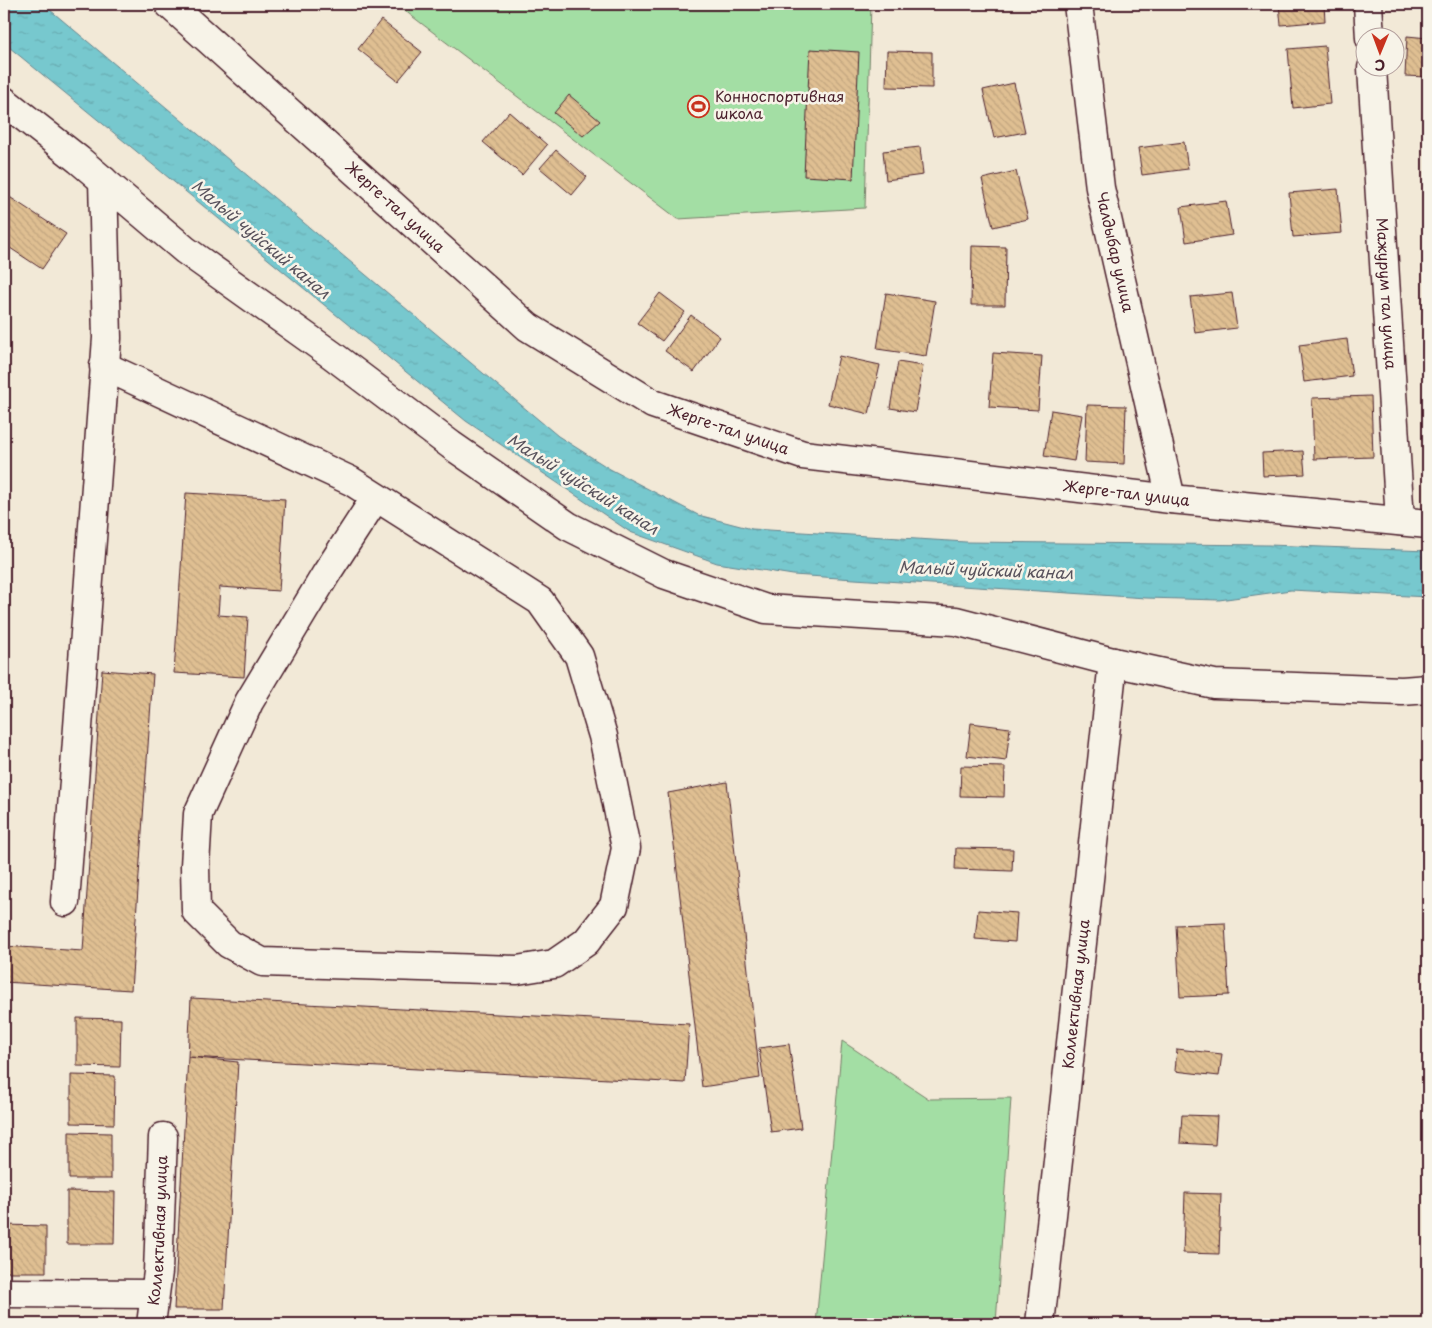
<svg xmlns="http://www.w3.org/2000/svg" width="1432" height="1328" font-family="'Playpen Sans',sans-serif">
<style>
.grass{fill:#a3dea4;stroke:#767e68}
.water{fill:url(#water-ripples);stroke:#65848d}
.building{fill:url(#building-back-hatch);stroke:#4a1f2b}
.lines{fill:none;stroke-linecap:round;stroke-linejoin:round}
.minor-casing{stroke:#4a1f2b;stroke-width:31}
.minor{stroke:#f7f3e8;stroke-width:28}
.labels{text-anchor:middle;stroke-width:5;stroke-linejoin:round;paint-order:stroke}
.poi-label{font-size:15px;fill:#4a1f2b;stroke:#f7f3e8;text-anchor:start}
.street-label{font-size:15px;fill:#4a1f2b;stroke:#f7f3e8}
.water-label{font-size:16px;font-style:italic;fill:#58525c;stroke:#f7f3e8}
</style>
<defs>
<pattern id="water-ripples" width="26" height="14" patternUnits="userSpaceOnUse" patternTransform="scale(1.25)"><rect width="26" height="14" fill="#77c8ce"/><path d="M2 4q2-2 4 0t4 0M15 11q2-2 4 0t4 0" fill="none" stroke="#68abb1"/></pattern>
<pattern id="building-back-hatch" width="6" height="6" patternUnits="userSpaceOnUse" patternTransform="scale(1.25)"><rect width="6" height="6" fill="#dfbf92"/><path d="M-1 5l2 2M0 0l6 6M5-1l2 2" fill="none" stroke="#c1a47e"/></pattern>
</defs>
<rect width="100%" height="100%" fill="#f2e9d7"/>
<filter id="ink" filterUnits="userSpaceOnUse"><feTurbulence type="fractalNoise" baseFrequency=".02" numOctaves="2"/><feDisplacementMap in="SourceGraphic" scale="10" xChannelSelector="R" yChannelSelector="G"/><feConvolveMatrix kernelMatrix="1 2 1 2 8 2 1 2 1" color-interpolation-filters="sRGB"/></filter>
<g filter="url(#ink)">
<!-- grass -->
<g class="grass">
<path d="M396,4H871L865,208L678,219Z"/>
<path d="M842,1041L929,1099L1011,1098L996,1324H816Z"/>
</g>
<!-- water -->
<path class="water" d="M4,4H43L558,436L610,469L698,515L752,529L966,542L1269,545L1428,551V597L1291,590L1219,600L1146,598L793,575L717,563L630,532L466,421L4,43Z"/>
<!-- building -->
<g class="building">
<path d="M1279,4H1324L1325,21L1281,25Z"/>
<path d="M1423,4H1428V28L1424,29Z"/>
<path d="M381,20L422,52L398,81L358,49Z"/>
<path d="M1407,36L1428,38V77L1405,76Z"/>
<path d="M1325,46L1330,104L1293,108L1288,49Z"/>
<path d="M810,49L859,52L853,179L804,176Z"/>
<path d="M887,51L932,52V88L886,87Z"/>
<path d="M1014,83L1025,132L994,138L983,90Z"/>
<path d="M569,95L600,121L583,136L554,113Z"/>
<path d="M509,112L547,145L522,175L483,142Z"/>
<path d="M1184,142L1188,169L1142,175L1138,148Z"/>
<path d="M920,147L923,175L886,180L883,151Z"/>
<path d="M556,150L587,177L572,195L540,168Z"/>
<path d="M1016,171L1028,219L993,227L982,179Z"/>
<path d="M1338,189L1342,233L1293,237L1289,193Z"/>
<path d="M5,194L66,234L42,269L4,244Z"/>
<path d="M1226,201L1232,235L1186,242L1181,207Z"/>
<path d="M972,246L1006,247L1005,305H971Z"/>
<path d="M660,293L685,312L662,341L637,323Z"/>
<path d="M886,293L935,301L926,356L877,349Z"/>
<path d="M1232,293L1237,328L1195,333L1190,297Z"/>
<path d="M691,315L720,337L694,372L665,351Z"/>
<path d="M1347,339L1352,376L1304,382L1299,345Z"/>
<path d="M993,353L1042,356L1038,410L989,407Z"/>
<path d="M839,356L880,365L869,414L828,404Z"/>
<path d="M898,362L923,366L915,412L890,408Z"/>
<path d="M1371,396L1373,457L1314,459L1312,398Z"/>
<path d="M1087,405L1126,406L1124,464L1085,462Z"/>
<path d="M1051,410L1082,415L1074,461L1044,456Z"/>
<path d="M1303,451L1305,474L1263,476L1262,453Z"/>
<path d="M186,493L285,499L279,591L220,587L218,615L248,617L244,677L174,673Z"/>
<path d="M102,670L153,674L131,990L4,982V946L83,951Z"/>
<path d="M971,723L1010,728L1006,761L967,756Z"/>
<path d="M961,766L1005,767L1004,797L960,796Z"/>
<path d="M727,782L760,1078L702,1087L668,793Z"/>
<path d="M956,848L1013,849L1012,871L955,869Z"/>
<path d="M978,910L1017,913L1015,942L975,939Z"/>
<path d="M1225,923L1229,995L1180,997L1176,925Z"/>
<path d="M191,998L689,1024L685,1083L188,1057Z"/>
<path d="M77,1018L121,1019L120,1067L77,1066Z"/>
<path d="M789,1044L801,1128L771,1132L759,1048Z"/>
<path d="M1177,1049L1222,1054L1219,1076L1175,1071Z"/>
<path d="M188,1057L238,1062L224,1309H174Z"/>
<path d="M71,1075L115,1076L114,1124L71,1123Z"/>
<path d="M1182,1115L1217,1116L1215,1145L1180,1143Z"/>
<path d="M69,1132L111,1133V1179H69Z"/>
<path d="M67,1191L115,1192L114,1244H67Z"/>
<path d="M1185,1193L1221,1194L1219,1254L1183,1253Z"/>
<path d="M4,1225L46,1226V1272H4Z"/>
</g>
<g class="lines">
<defs>
<g id="minor">
<path id="s1" d="M169,4L528,327L653,404L803,455L1171,499L1428,524"/>
<path id="s2" d="M1078,4L1100,188L1171,499"/>
<path d="M1368,4L1370,38"/>
<path id="s3" d="M1372,68L1400,521"/>
<path d="M4,101L79,160L185,250L332,355L451,445L568,526L664,574L766,609L956,621L1113,662L1214,684L1402,691L1428,689"/>
<path d="M104,366L351,481L540,601L579,656L603,736L626,848L614,906L586,942L554,964L517,970L262,962L229,944L196,911L195,866L198,814L249,702L326,574L376,497"/>
<path d="M65,902L107,338L103,180"/>
<path d="M4,1293L153,1294"/>
<path id="s4" d="M151,1324L158,1272L163,1137"/>
<path id="s5" d="M1040,1324L1113,662"/>
</g>
</defs>
<!-- minor casing -->
<use href="#minor" class="minor-casing"/>
<!-- minor -->
<use href="#minor" class="minor"/>
</g>
</g>
<!-- icons -->
<defs>
<symbol id="stadium-ring" viewBox="-11 -11 22 22"><circle r="9.5" fill="#f7f3e8" stroke="#c8321e" stroke-width="1.5"/><path d="M0-5a6.5 5 0 1 0 0 10a6.5 5 0 1 0 0-10ZM-3.5-1.8h7v3.6h-7Z" fill="#c8321e"/></symbol>
</defs>
<g fill-rule="evenodd">
<use href="#stadium-ring" x="686" y="94" width="25" height="25"/>
</g>
<g class="labels">
<!-- poi labels -->
<g class="poi-label">
<text x="715" y="102">Конноспортивная<tspan x="715" dy="17">школа</tspan></text>
</g>
<!-- street labels -->
<g class="street-label">
<text dy="5" stroke="none"><textPath href="#s1" startOffset="304">Жерге-тал улица</textPath></text>
<text dy="5" stroke="none"><textPath href="#s2" startOffset="251">Чалдыбар улица</textPath></text>
<text dy="5" stroke="none"><textPath href="#s3" startOffset="226">Мажурум тал улица</textPath></text>
<text dy="5" stroke="none"><textPath href="#s1" startOffset="709">Жерге-тал улица</textPath></text>
<text dy="5" stroke="none"><textPath href="#s1" startOffset="1114">Жерге-тал улица</textPath></text>
<text dy="5" stroke="none"><textPath href="#s5" startOffset="332">Коллективная улица</textPath></text>
<text dy="5" stroke="none"><textPath href="#s4" startOffset="94">Коллективная улица</textPath></text>
</g>
<!-- water labels -->
<g class="water-label">
<text transform="translate(261 239) rotate(40)" y="6">Малый чуйский канал</text>
<text transform="translate(583 484) rotate(32)" y="6">Малый чуйский канал</text>
<text transform="translate(986 570) rotate(2)" y="6">Малый чуйский канал</text>
</g>
</g>
<!-- margin -->
<rect width="1432" height="1328" fill="none" stroke="#f7f3e8" stroke-width="20"/>
<rect x="10" y="10" width="1412" height="1308" fill="none" stroke="#4a1f2b" stroke-width="2" filter="url(#ink)"/>
<!-- north arrow -->
<g transform="translate(1380 52) rotate(181)"><circle r="24" fill="#f7f3e8" stroke="#b29e9c"/>
<path d="M0-4L9 19L0 12L-9 19Z" fill="#c8321e"/>
<text y="-8" font-size="14" font-weight="bold" text-anchor="middle" fill="#4a1f2b">С</text>
</g>
</svg>
